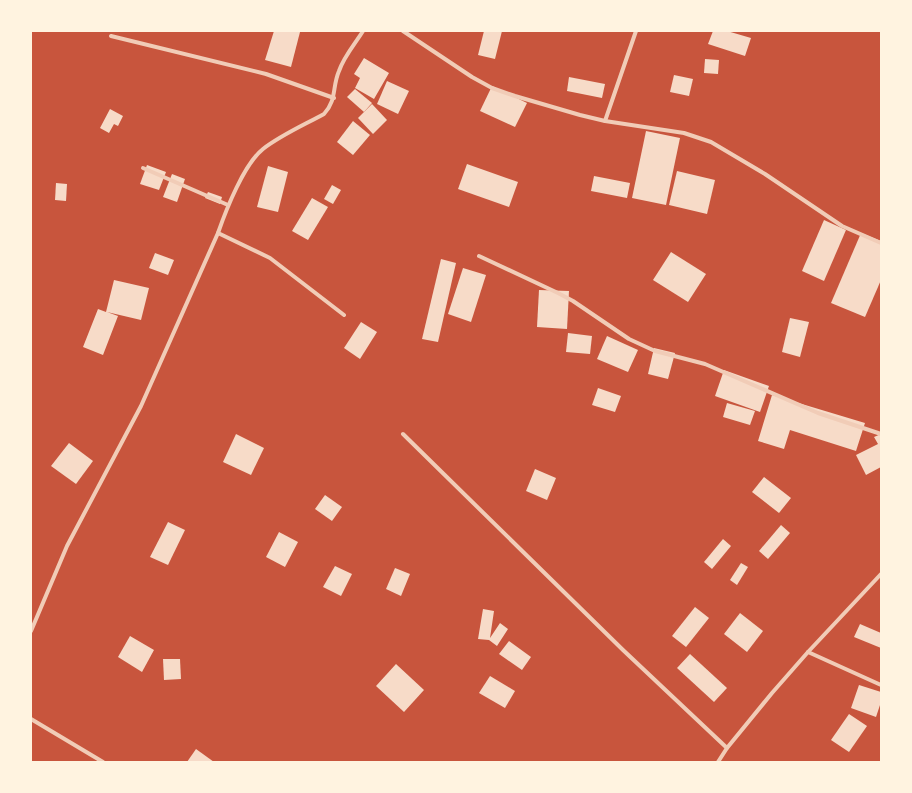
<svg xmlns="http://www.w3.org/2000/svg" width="912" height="793" font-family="'DejaVu Sans',sans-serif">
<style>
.building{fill:#f7dbc8}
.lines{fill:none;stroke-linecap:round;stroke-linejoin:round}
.minor{stroke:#f1ccb7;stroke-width:4}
</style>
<rect width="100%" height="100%" fill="#c8553d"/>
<!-- building -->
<g class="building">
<path d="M274,31H295L300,32L291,67L265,60Z"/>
<path d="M484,31H502L495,59L478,55Z"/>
<path d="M713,31H727L751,38L745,56L708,44Z"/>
<path d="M364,58L389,73L374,99L355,88L360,78L354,74Z"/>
<path d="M705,59L719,60L718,74L704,73Z"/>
<path d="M674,75L693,79L689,96L670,92Z"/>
<path d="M569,77L605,84L602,98L567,91Z"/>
<path d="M387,81L409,91L398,114L377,104Z"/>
<path d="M492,86L527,103L515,127L480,111Z"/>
<path d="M355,89L372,103L364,112L347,97Z"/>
<path d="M372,104L387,120L373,134L358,118Z"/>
<path d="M110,109L123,116L118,126L114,124L109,133L100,128Z"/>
<path d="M353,121L370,135L353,155L337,142Z"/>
<path d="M646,131L680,138L666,205L632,198Z"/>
<path d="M467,164L518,182L509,207L458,189Z"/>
<path d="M147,165L166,172L159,190L140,184Z"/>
<path d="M268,166L288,172L278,212L257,207Z"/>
<path d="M677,171L715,180L707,214L669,205Z"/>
<path d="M172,174L185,179L177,202L163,197Z"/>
<path d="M594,176L630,183L627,198L591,191Z"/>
<path d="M56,183L67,184L66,201L55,200Z"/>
<path d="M332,185L341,190L333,204L324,199Z"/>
<path d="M208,192L222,197L220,204L205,198Z"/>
<path d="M312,198L328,207L308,240L292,231Z"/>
<path d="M824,220L846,230L824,281L802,271Z"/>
<path d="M861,233L881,241V280L865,317L831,303Z"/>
<path d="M671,252L706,274L688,302L653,280Z"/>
<path d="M155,253L174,260L168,275L149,268Z"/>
<path d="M441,259L456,263L438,342L422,339Z"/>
<path d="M463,268L486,275L471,322L448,314Z"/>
<path d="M114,280L149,288L141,320L107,312L118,316L103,355L83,347L98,309L106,312Z"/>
<path d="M539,290L569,291L567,329L537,327Z"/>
<path d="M790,318L809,322L800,357L782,352Z"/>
<path d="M361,322L377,332L360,359L344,348Z"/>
<path d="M568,333L592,336L590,354L566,352Z"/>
<path d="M607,336L638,350L628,372L597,359Z"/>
<path d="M654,348L675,353L668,379L648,374Z"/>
<path d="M724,370L769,386L760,412L715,396Z"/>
<path d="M598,388L621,396L615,412L592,405Z"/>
<path d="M772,395L865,423L856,451L790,430L784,449L758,441Z"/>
<path d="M727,403L755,411L750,425L723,417Z"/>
<path d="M236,434L264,448L251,475L223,462Z"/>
<path d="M881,434V467L866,475L856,455L878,444L874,437Z"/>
<path d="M69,443L93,461L76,484L51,466Z"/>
<path d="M535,469L556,478L547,500L526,491Z"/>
<path d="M764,477L791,498L779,513L752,492Z"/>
<path d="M325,495L342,507L332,521L315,509Z"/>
<path d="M168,522L185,530L168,565L150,557Z"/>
<path d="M781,525L790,533L768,559L759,551Z"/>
<path d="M279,532L298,542L285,567L266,557Z"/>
<path d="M723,539L731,546L712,569L704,562Z"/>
<path d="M741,563L748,567L737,585L730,580Z"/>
<path d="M335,566L352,574L341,596L323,587Z"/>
<path d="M395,568L410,574L401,596L386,589Z"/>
<path d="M695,607L709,618L686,647L672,636Z"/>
<path d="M483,609L494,611L490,638L500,623L508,629L497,646L489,640L478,639Z"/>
<path d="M740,613L763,631L747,652L724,634Z"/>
<path d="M860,624L881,633V648L854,637Z"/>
<path d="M130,636L154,650L142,672L118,657Z"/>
<path d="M509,641L531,657L522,670L499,654Z"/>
<path d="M690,654L727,688L714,702L677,668Z"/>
<path d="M163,659H180L181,679L164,680Z"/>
<path d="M396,664L424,690L404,712L376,686Z"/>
<path d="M490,676L515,691L505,708L479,693Z"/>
<path d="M859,685L881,692V702L876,717L851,708Z"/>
<path d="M849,714L867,726L849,752L831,740Z"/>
<path d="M196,749L214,762H187Z"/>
</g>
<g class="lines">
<!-- minor -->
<g class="minor">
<path d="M403,31L472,77L492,88L515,96L580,115L605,121L684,133L711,142L765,174L842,226L881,243"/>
<path d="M111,36L266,74L334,98"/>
<path d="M605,121L636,31"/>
<path d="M143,168L228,205"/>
<path d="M218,233L270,258L344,315"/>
<path d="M479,256L558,293L573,301L629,339L655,351L705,364L818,413L881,434"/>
<path d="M403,434L623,650L727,748"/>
<path d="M31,631L67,546L141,406L218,233C226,210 244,164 263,149C281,135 304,125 324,114C337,100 332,87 339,71C344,56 355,44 363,31"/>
<path d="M808,652L881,685"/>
<path d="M31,719L103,762"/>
<path d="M718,762L727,748L772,693L808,652L881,574"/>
</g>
</g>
<!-- border -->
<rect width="912" height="793" fill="none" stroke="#fff3e0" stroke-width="64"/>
</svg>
